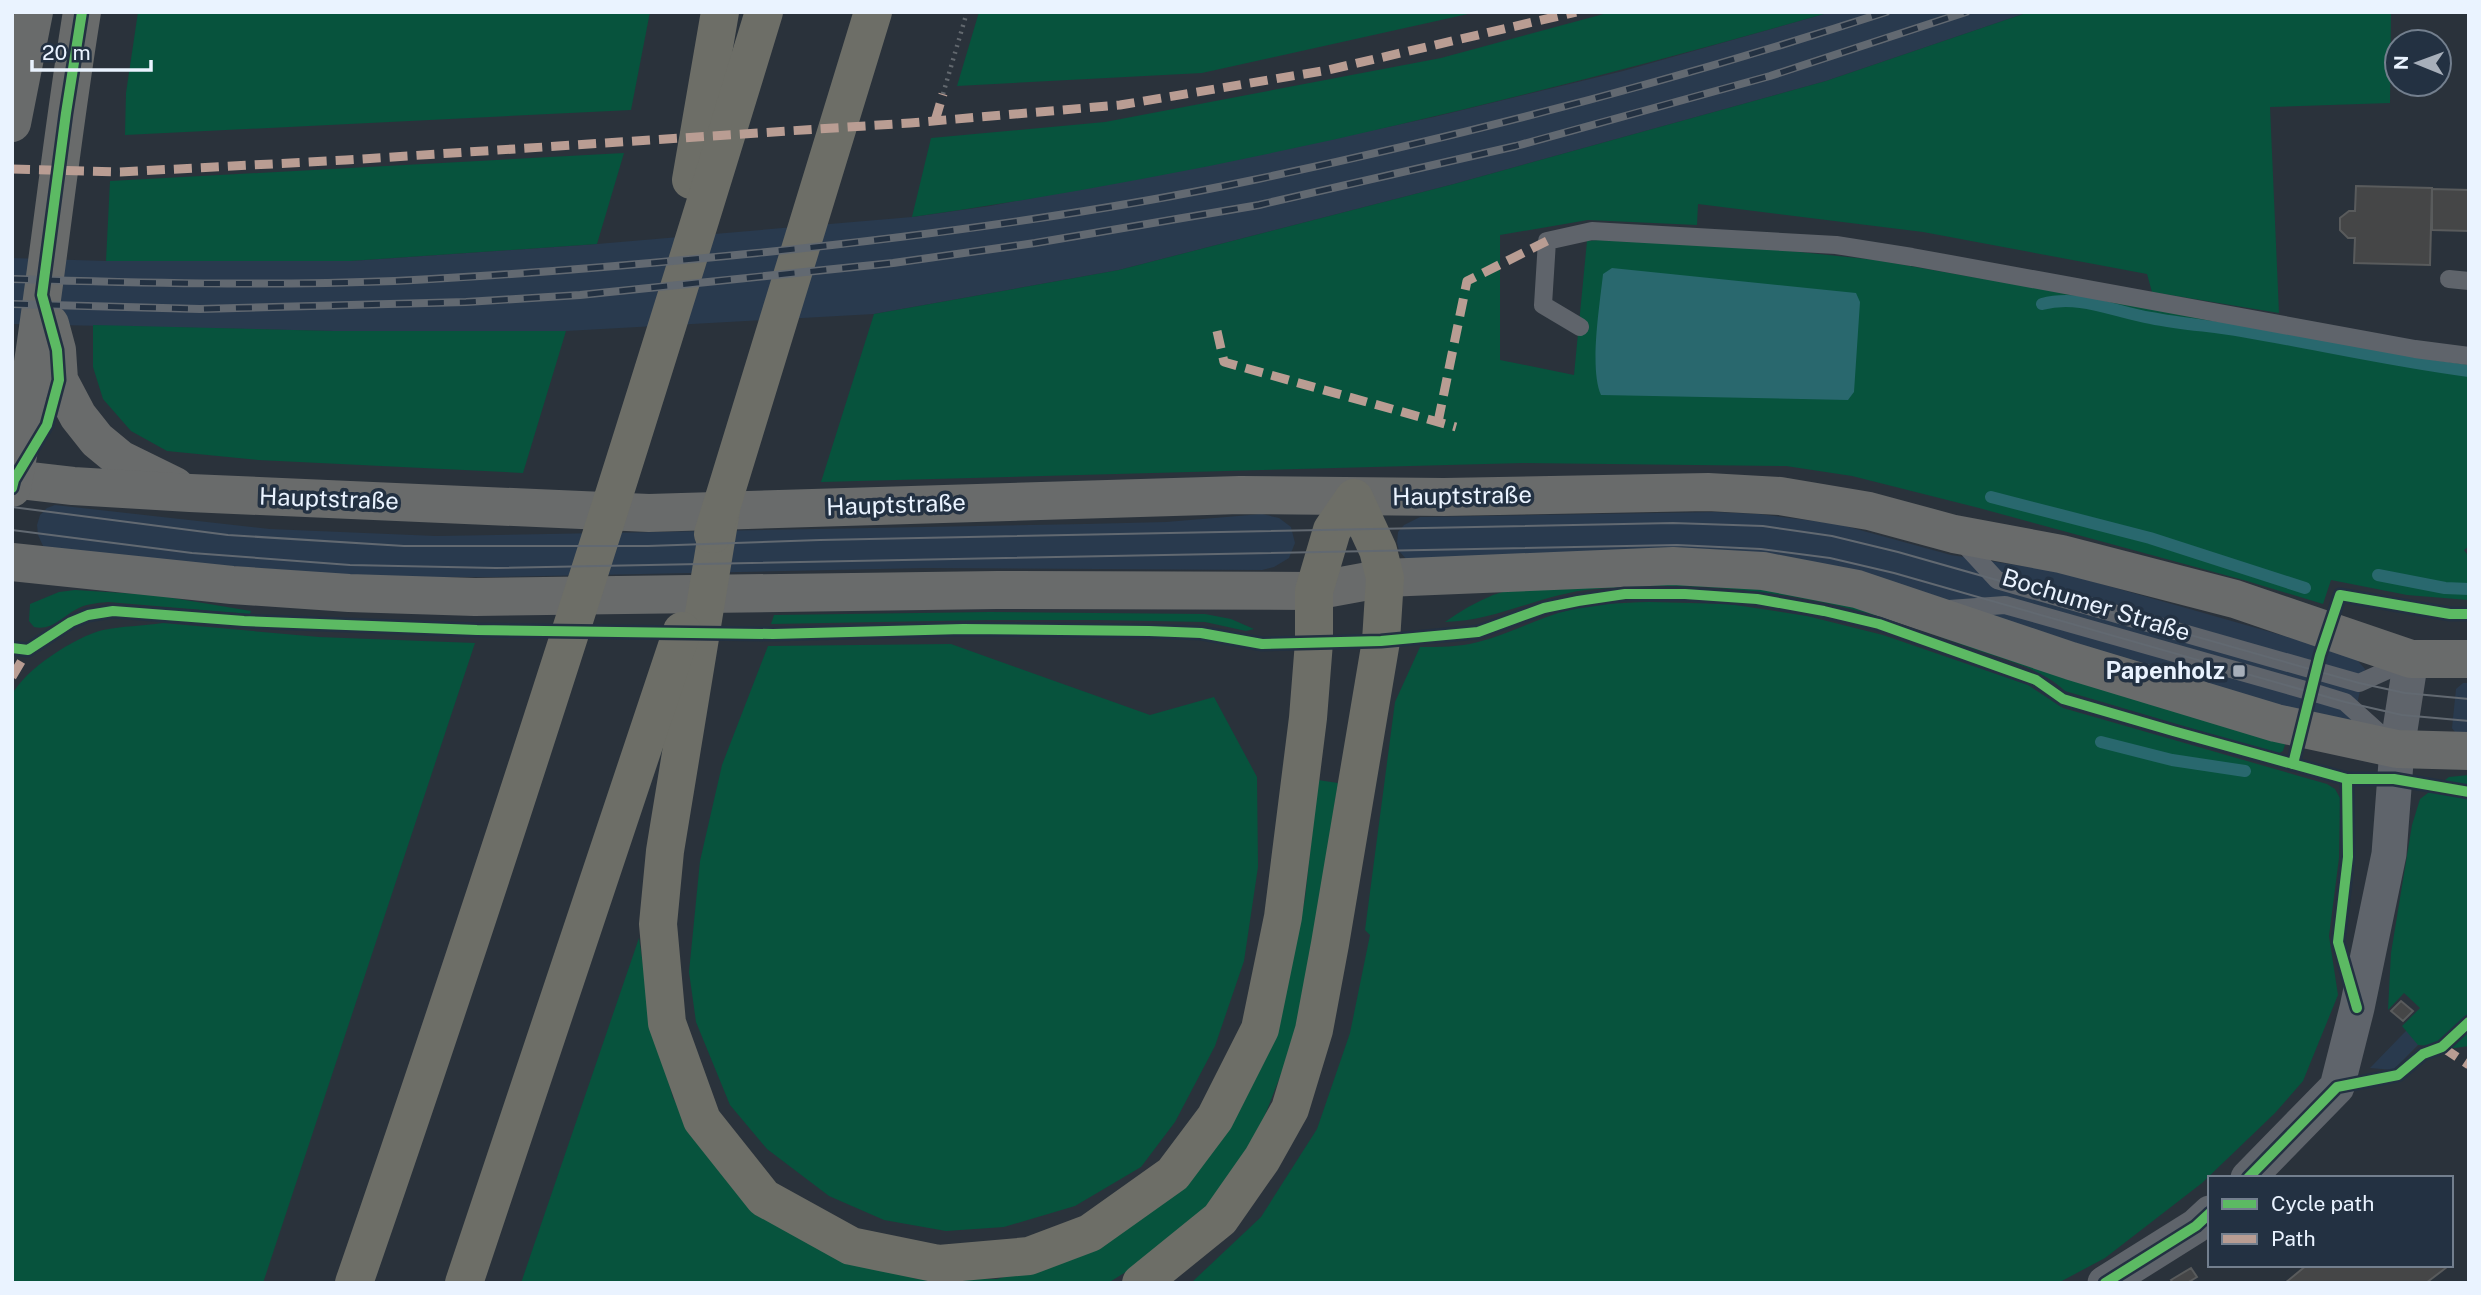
<svg xmlns="http://www.w3.org/2000/svg" width="2481" height="1295" font-family="'Public Sans',sans-serif">
<style>
.built{fill:#293a4e}
.green{fill:#07533d}
.water{fill:#29686e}
.lines{fill:none;stroke-linecap:round;stroke-linejoin:round}
.stream{stroke:#29686e;stroke-width:12}
.building{fill:#454647;stroke:#595b5c;stroke-width:2}
.path{stroke:#62686e;stroke-width:4.5;stroke-dasharray:2 5;stroke-linecap:butt}
.service{stroke:#5f646b;stroke-width:18}
.minor{stroke:#5f646b;stroke-width:35}
.primary{stroke:#696b6b;stroke-width:38}
.motorway{stroke:#6d6e67;stroke-width:38}
.tram{stroke:#626971;stroke-width:2}
.rail-casing{stroke:#626971;stroke-width:8}
.rail{stroke:#233142;stroke-width:5;stroke-dasharray:16;stroke-linecap:butt}
.quiet{stroke:#b99d93;stroke-width:9;stroke-dasharray:18 9;stroke-linecap:butt}
.cycleway-casing{stroke:#233142;stroke-width:15}
.cycleway{stroke:#5cba63;stroke-width:10}
.poi-dot{fill:#a7afba;stroke:#233142;stroke-width:2.5}
.labels{text-anchor:middle;stroke-width:7;stroke-linejoin:round;paint-order:stroke}
.street-label{font-size:24px;fill:#eaf3ff;stroke:#233142}
.poi-label{font-size:24px;font-weight:bold;fill:#eaf3ff;stroke:#233142;text-anchor:end}
</style>
<rect width="100%" height="100%" fill="#2a323b"/>
<!-- built -->
<g class="built">
<path d="M1831,12H2029L1826,81L1454,184L1119,270L874,314L566,331H333L12,324V258L106,261H350L597,244L912,217L990,206L1245,157L1434,117L1623,71Z"/>
<path d="M55,505L270,529L436,536L1085,524L1166,522L1262,514L1279,518L1291,527L1295,543L1289,558L1274,567L1262,570L926,568L496,577H402L345,575L53,552L43,546L38,535L37,525L40,515L47,508Z"/>
<path d="M1715,512L1759,514L1838,524L1951,555L2056,571L2344,653L2358,661L2365,669L2353,722L2339,724L1891,588L1408,561L1399,551L1397,542L1398,532L1404,525L1420,517Z"/>
<path d="M2463,683H2469V740L2457,735L2452,728L2456,689Z"/>
<path d="M2469,966L2418,1045L2393,1070L2370,1068Z"/>
</g>
<!-- green -->
<g class="green">
<path d="M138,12H650L631,110L125,135L126,93Z"/>
<path d="M979,12H1477L1202,73L957,86Z"/>
<path d="M1611,12H1831C1529,98 1223,173 912,217L931,138L1105,122L1441,58Z"/>
<path d="M2029,12H2391L2390,103L2270,107L2279,313L2152,292L2147,274L1923,232L1698,204L1697,225L1588,220L1500,235V360L1574,375L1587,241L1599,240L1771,249L1876,260L2469,364V546L2464,550L2469,557L2468,600L2407,595L2331,580L2323,604L2247,581L1979,508L1852,476L1786,466L1523,463L821,482L874,314L1119,270L1454,184L1826,81Z"/>
<path d="M624,153L597,244L350,261H106L110,181Z"/>
<path d="M93,325L333,331H566L523,473L258,460L167,451L131,431L103,399L93,367Z"/>
<path d="M1620,580L1816,593L2287,738L2283,751L2278,754L2065,691C2041,668 2005,660 1974,649C1948,640 1921,629 1894,621C1798,591 1695,580 1595,589C1543,593 1498,621 1445,622C1460,611 1476,602 1493,595C1532,581 1579,584 1620,580Z"/>
<path d="M75,590L155,595L251,611L250,614L108,602C96,603 85,604 75,610C61,618 51,631 34,627L29,621L30,604L59,592Z"/>
<path d="M1649,602L1729,604L1807,616L1883,635L2028,685L2063,708L2327,784L2335,789L2340,798L2339,858L2329,936L2338,995L2303,1081L2275,1113L2202,1183L2105,1258L2058,1283H1191L1261,1217L1317,1129L1350,1033L1370,935L1365,930L1395,702L1420,647C1439,647 1459,647 1478,642C1510,634 1537,618 1569,610C1595,603 1623,603 1649,602Z"/>
<path d="M990,612L1205,614L1231,619L1254,629L1246,631L1205,622L1097,620H988L771,624L774,615Z"/>
<path d="M163,623L319,637L475,643L263,1283H12V695C25,669 75,637 103,630C122,626 143,626 163,623Z"/>
<path d="M951,644L1150,715L1214,697L1257,777L1258,867L1244,961L1215,1046L1175,1122L1141,1167L1075,1206L1004,1227L946,1231L884,1220L829,1196L767,1149L730,1105L696,1022L689,972L700,861L722,765L768,646Z"/>
<path d="M2469,775V1046L2455,1048L2418,1045L2402,1026L2420,1008L2404,993L2388,1010L2391,953L2412,825L2420,799L2449,777Z"/>
<path d="M1318,780L1338,783L1298,1031L1256,1138L1216,1201L1150,1257L1108,1283H521L639,938L650,1011L673,1098L732,1186L916,1279H997L1075,1256L1146,1216L1214,1151L1260,1069L1285,998L1305,898Z"/>
</g>
<!-- water -->
<path class="water" d="M1612,268L1856,293L1860,302L1854,392L1848,400L1601,395C1589,368 1600,304 1603,274Z"/>
<g class="lines">
<!-- stream -->
<g class="stream">
<path d="M2042,304C2080,294 2114,312 2151,318C2181,324 2212,326 2242,331C2318,344 2392,361 2469,371"/>
<path d="M1991,497L2150,538L2305,588"/>
<path d="M2378,575L2445,588L2469,589"/>
<path d="M2101,742L2172,760L2245,771"/>
</g>
</g>
<!-- building -->
<g class="building">
<path d="M2356,186L2432,188L2430,265L2354,263L2355,238H2348L2340,230V218L2349,211H2355Z"/>
<path d="M2432,189L2469,190V231L2432,230Z"/>
<path d="M2401,1001L2413,1011L2403,1021L2391,1011Z"/>
<path d="M2307,1265H2445L2447,1267L2426,1283H2285Z"/>
<path d="M2191,1268L2197,1277L2187,1283H2173L2171,1280Z"/>
</g>
<g class="lines">
<!-- path -->
<path class="path" d="M943,94L967,12"/>
<!-- service -->
<g class="service">
<path d="M2449,279L2469,281"/>
<path d="M1580,327L1543,305L1547,241L1592,231L1836,245L1912,257L2415,349L2469,356"/>
<path d="M1961,541L1997,580L2359,683L2408,661"/>
<path d="M1949,609L2005,605L2312,692L2345,702L2386,739"/>
</g>
<!-- minor -->
<g class="minor">
<path d="M2248,1178L2337,1087L2357,1008L2389,854L2397,749L2411,659"/>
<path d="M2105,1283L2196,1226L2210,1213"/>
</g>
<!-- primary -->
<g class="primary">
<path d="M12,123L34,12"/>
<path d="M50,324L57,350L59,380L78,416L97,440L120,459L175,486"/>
<path d="M12,479L73,486L190,493L649,513L1240,495L1444,497L1708,492L1780,496L1869,511L1954,534L2061,554L2235,599L2411,659H2469"/>
<path d="M12,488C42,331 56,171 82,12"/>
<path d="M12,562L232,585L349,593L475,597L997,590L1314,591L1385,578L1673,566L1763,571L1857,589L2071,661L2276,723L2397,749L2469,751"/>
</g>
<!-- motorway -->
<g class="motorway">
<path d="M691,180L720,12"/>
<path d="M721,510L665,851L658,924L667,1023L702,1120L764,1198L851,1246L939,1264L1029,1256L1090,1233L1173,1174L1215,1118L1260,1029L1283,917L1308,718L1314,642V591L1332,530L1354,498L1378,550L1385,578L1381,641L1330,944L1314,1030L1290,1109L1262,1159L1220,1219L1141,1283"/>
<path d="M713,534L873,12"/>
<path d="M354,1283C500,862 634,438 764,12"/>
<path d="M464,1283L682,631"/>
</g>
<!-- tram -->
<g class="tram">
<path d="M12,507L228,535L404,546H648L820,540L1673,523L1763,526L1832,536L1898,552L2359,683L2405,693L2469,699"/>
<path d="M12,530L192,553L350,565L496,568L1677,545L1761,549L1830,558L1894,573L2345,702L2402,715L2469,721"/>
</g>
<defs>
<g id="rail">
<path d="M12,279C140,283 267,286 395,281C516,275 636,265 757,253C925,236 1093,214 1258,179C1471,134 1680,79 1886,12"/>
<path d="M12,304L200,309L466,302L580,295L893,263L1035,243L1259,205L1516,146L1770,76L1966,12"/>
</g>
</defs>
<!-- rail casing -->
<use href="#rail" class="rail-casing"/>
<!-- rail -->
<use href="#rail" class="rail"/>
<!-- quiet -->
<g class="quiet">
<path d="M935,121L943,94"/>
<path d="M12,169L120,172L346,160L910,123L1120,105L1328,70L1576,12"/>
<path d="M1217,331L1224,362L1456,427"/>
<path d="M1438,422L1467,281L1547,241"/>
<path d="M12,677L28,650"/>
<path d="M2442,1047L2469,1065"/>
</g>
<defs>
<g id="cycleway">
<path d="M12,488L14,480L47,425L59,380L57,350L42,295L66,113L82,12"/>
<path d="M12,648L28,650L71,622L88,615L113,611L244,621L477,630L773,634L963,629L1149,631L1201,633L1262,644L1381,641L1478,632L1544,608L1578,601L1625,594H1685L1757,599L1824,611L1879,624L2036,680L2063,699L2173,731L2347,779H2394L2469,792"/>
<path d="M2293,764L2320,655L2340,595L2450,614H2469"/>
<path d="M2347,779L2348,857L2338,942L2357,1008"/>
<path d="M2248,1178L2337,1087L2398,1075L2423,1054L2442,1047L2469,1022"/>
<path d="M2105,1283L2196,1226L2210,1213"/>
</g>
</defs>
<!-- cycleway casing -->
<use href="#cycleway" class="cycleway-casing"/>
<!-- cycleway -->
<use href="#cycleway" class="cycleway"/>
</g>
<!-- markers -->
<rect class="poi-dot" x="2232" y="664" width="14" height="14" rx="3.5"/>
<g class="labels">
<!-- street labels -->
<g class="street-label">
<text transform="translate(1462 496) rotate(-1)" y="8">Hauptstraße</text>
<text transform="translate(329 499) rotate(2)" y="8">Hauptstraße</text>
<text transform="translate(896 505) rotate(-2)" y="8">Hauptstraße</text>
<text transform="translate(2096 605) rotate(17)" y="8">Bochumer Straße</text>
</g>
<!-- poi labels -->
<g class="poi-label">
<text x="2225" y="679">Papenholz</text>
</g>
</g>
<!-- border -->
<rect width="2481" height="1295" fill="none" stroke="#eaf3ff" stroke-width="28"/>
<!-- legend -->
<rect x="2208" y="1176" width="245" height="91" fill="#233142" stroke="#737f8e" stroke-width="2"/>
<rect x="2222" y="1199" width="35" height="10" fill="#5cba63" stroke="#737f8e" stroke-width="2"/>
<text x="2271" y="1211" font-size="21" fill="#eaf3ff">Cycle path</text>
<rect x="2222" y="1234" width="35" height="10" fill="#b99d93" stroke="#737f8e" stroke-width="2"/>
<text x="2271" y="1246" font-size="21" fill="#eaf3ff">Path</text>
<!-- north arrow -->
<g transform="translate(2418 63) rotate(271)"><circle r="33" fill="#233142" stroke="#737f8e" stroke-width="2"/>
<path d="M0-5L12 26L0 18L-12 26Z" fill="#a7afba"/>
<text y="-10" font-size="19" font-weight="bold" text-anchor="middle" fill="#eaf3ff">N</text>
</g>
<!-- scale -->
<path d="M32 60v10h119v-10" fill="none" stroke="#eaf3ff" stroke-width="3.5"/>
<text x="42" y="60" font-size="21" fill="#eaf3ff" stroke="#233142" stroke-width="5" paint-order="stroke">20 m</text>
</svg>
